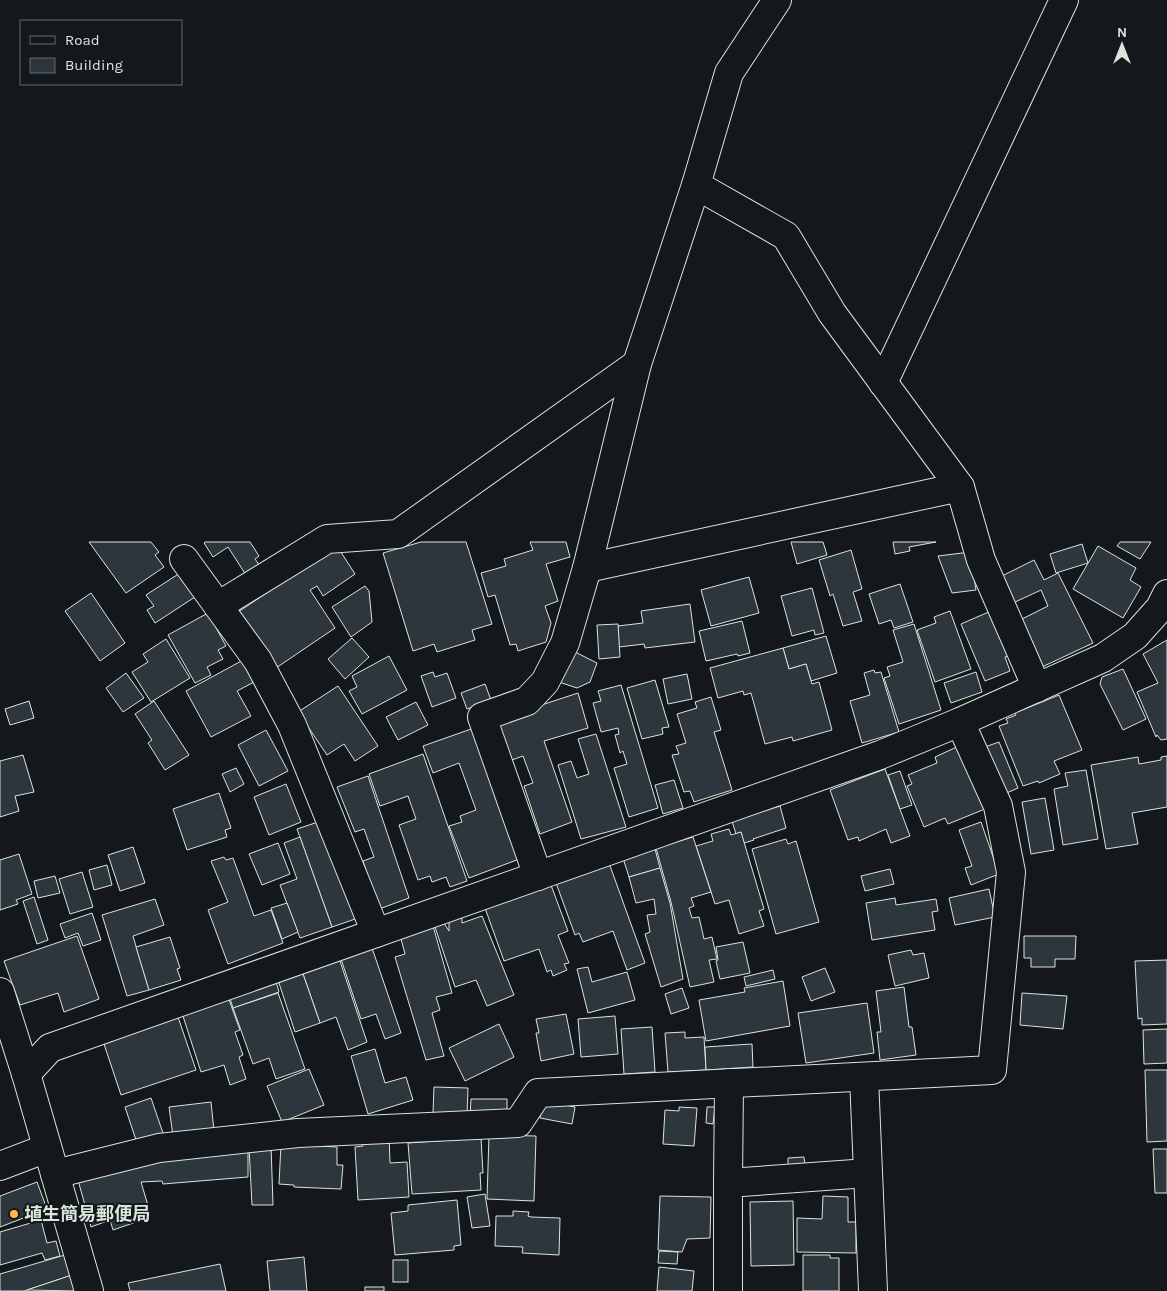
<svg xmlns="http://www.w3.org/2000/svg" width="1167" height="1291" font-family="Karla,'Noto Sans JP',sans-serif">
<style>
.building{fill:#2c363c;stroke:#d8e6dc}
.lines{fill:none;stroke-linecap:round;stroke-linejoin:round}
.minor-casing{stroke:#d8e6dc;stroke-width:30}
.minor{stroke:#14181c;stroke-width:28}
.poi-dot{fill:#ffb74d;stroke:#14181c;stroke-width:2}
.labels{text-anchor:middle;stroke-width:4;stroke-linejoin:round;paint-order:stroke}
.poi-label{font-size:18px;font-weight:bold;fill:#d8e6dc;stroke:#14181c;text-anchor:start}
</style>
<rect width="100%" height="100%" fill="#14181c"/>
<!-- building -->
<g class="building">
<path d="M89,542H151L159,552L155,555L164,567L126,593Z"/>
<path d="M205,542H250L259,556L255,559L260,566L246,575L228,547L213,557L204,543Z"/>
<path d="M421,542H466L492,624L472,630L475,640L437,652L434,644L413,651L383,553Z"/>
<path d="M530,542H566L570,557L546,564L558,601L545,606L551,623L546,642L518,651L516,644L510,645L495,595L488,597L481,573L506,566L504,559L533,550Z"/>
<path d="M791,542H823L827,555L797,564Z"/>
<path d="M893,542H936L909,547L910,551L895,554Z"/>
<path d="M1120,542H1151L1140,559L1117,546Z"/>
<path d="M1082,544L1088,563L1056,573L1050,554Z"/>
<path d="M337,546L355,574L323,596L317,586L310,590L335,628L276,668L238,612Z"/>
<path d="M1098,546L1136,568L1130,580L1141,587L1123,618L1073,589Z"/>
<path d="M851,550L862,589L853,592L862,621L843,626L833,594L830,596L819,560Z"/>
<path d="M970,552L976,590L952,593L938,556Z"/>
<path d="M1034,560L1044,580L1058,573L1093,643L1042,667L1020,620L1048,606L1041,590L1013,603L1000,577Z"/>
<path d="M183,571L198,595L155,623L147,610L154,606L146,595Z"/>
<path d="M749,577L759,613L711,626L701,590Z"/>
<path d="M900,584L913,622L894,628L891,620L879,624L869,594Z"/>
<path d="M365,586L369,591L372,622L351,637L332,607Z"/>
<path d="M812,588L824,633L815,635L814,630L792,636L781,596Z"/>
<path d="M91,593L125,643L100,661L65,611Z"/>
<path d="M690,604L695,642L645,648L644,644L619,647L618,626L643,623L641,611Z"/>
<path d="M950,611L971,669L935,682L917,630L936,623L934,617Z"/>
<path d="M991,611L1010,655L1005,657L1010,671L985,681L961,624Z"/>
<path d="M208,613L226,646L218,650L223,659L207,667L211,675L195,683L168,635Z"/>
<path d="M742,621L750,653L738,656L737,654L706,661L699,631Z"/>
<path d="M618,624L620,657L599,659L597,625Z"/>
<path d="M914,624L941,710L899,724L884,678L890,676L887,667L903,662L893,630Z"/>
<path d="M826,636L837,673L811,681L806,664L789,669L783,648Z"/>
<path d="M352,638L369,657L345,679L328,659Z"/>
<path d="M166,639L190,678L151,702L132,672L148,662L143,654Z"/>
<path d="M1167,640V739L1161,740L1157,735L1156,737L1137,692L1158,683L1143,654Z"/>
<path d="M783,648L789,669L806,664L812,684L819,682L832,730L793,741L792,737L765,744L751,693L744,695L743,691L718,698L710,668Z"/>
<path d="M569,649L597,663L590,682L577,688L556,681Z"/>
<path d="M389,656L407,690L362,714L349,691L357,687L352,676Z"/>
<path d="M245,659L256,681L237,691L251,716L211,737L186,691Z"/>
<path d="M1123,669L1146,719L1123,730L1100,684L1102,677Z"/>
<path d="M874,670L875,673L881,672L899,732L862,743L850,701L870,695L864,673Z"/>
<path d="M433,672L435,677L447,673L456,698L432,707L421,676Z"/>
<path d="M976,672L982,692L951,703L944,683Z"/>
<path d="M126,673L144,698L123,712L106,688Z"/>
<path d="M687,674L692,699L668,704L663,679Z"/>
<path d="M655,680L669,727L662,728L663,734L642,739L627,688Z"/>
<path d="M485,684L491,700L467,709L461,693Z"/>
<path d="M621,685L658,808L629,817L614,768L627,764L623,751L620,753L615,735L619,734L618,728L601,732L593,703L601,701L598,691Z"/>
<path d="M338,686L378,746L355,761L344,744L327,755L298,712Z"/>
<path d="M578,693L588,728L544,741L572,822L540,834L524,786L533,783L523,756L509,761L496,720Z"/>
<path d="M1059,695L1082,750L1054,761L1060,774L1039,783L1038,781L1023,786L999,726L1008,723L1006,719L1016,715L1015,713Z"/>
<path d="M711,697L721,730L714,732L732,790L694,802L690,791L684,792L672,755L679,754L676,746L686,743L677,714L697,708L695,702Z"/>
<path d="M29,701L34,718L10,725L5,709Z"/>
<path d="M154,701L189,755L165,770L148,743L152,740L135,714Z"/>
<path d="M416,702L428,725L398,740L386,717Z"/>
<path d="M474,728L522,858L469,878L449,826L462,822L460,816L476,810L459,763L433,773L423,746Z"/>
<path d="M266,730L288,771L259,786L238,745Z"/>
<path d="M596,734L626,827L581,839L558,765L571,761L577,778L589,774L578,739Z"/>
<path d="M999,742L1018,788L1002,795L982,748Z"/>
<path d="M959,746L985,809L948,824L945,818L924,827L907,786L912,784L908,775L937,763L935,757Z"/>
<path d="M423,754L467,881L450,887L446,877L432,882L430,876L418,880L399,825L416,819L408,796L380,806L369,774Z"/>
<path d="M23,755L34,792L15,796L19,811L0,817V761Z"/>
<path d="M1167,756V807L1132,813L1138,844L1106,849L1091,765L1138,757L1139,764L1161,760V757Z"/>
<path d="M236,768L244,784L230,792L222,774Z"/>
<path d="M885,769L910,836L891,843L886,829L859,841L858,837L848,840L830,790Z"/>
<path d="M1086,770L1098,839L1063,845L1054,789L1068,786L1065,773Z"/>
<path d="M900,771L912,805L900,809L888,775Z"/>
<path d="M368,776L409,898L379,909L363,861L374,857L364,829L355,832L337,787Z"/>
<path d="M674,780L683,808L663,814L655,785Z"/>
<path d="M286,784L301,822L269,835L254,797Z"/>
<path d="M219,793L231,828L225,830L227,837L187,850L173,809Z"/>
<path d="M1045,798L1054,850L1031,854L1022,802Z"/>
<path d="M780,806L786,828L753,839L754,840L744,843L741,832L736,834L732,821Z"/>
<path d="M327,819L361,917L332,927L297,829Z"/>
<path d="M981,822L999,874L971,885L965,868L972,866L959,830Z"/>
<path d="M729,829L731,835L741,832L764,909L759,911L764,926L739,934L729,900L715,904L696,846L713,841L711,834Z"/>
<path d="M300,837L332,927L300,938L280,885L297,879L284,843Z"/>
<path d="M693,837L711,892L691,898L694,906L689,908L692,918L699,917L704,939L712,937L717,959L709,960L714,982L690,987L671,902L656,848Z"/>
<path d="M786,839L788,844L796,841L819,922L776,934L752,849Z"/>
<path d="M278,843L290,874L262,885L249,854Z"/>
<path d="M133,847L145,883L120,891L108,855Z"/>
<path d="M655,849L660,868L629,877L623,858Z"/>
<path d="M19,854L32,894L16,900L18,904L0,910V860Z"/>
<path d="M224,857L226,860L233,858L254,916L271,910L283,943L228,964L208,910L228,902L211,861Z"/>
<path d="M609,863L645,963L627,970L613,931L583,942L579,933L575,935L556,883Z"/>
<path d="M107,865L112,885L94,890L89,870Z"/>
<path d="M660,868L670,903L683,979L661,987L645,934L650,932L647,915L656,914L654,899L636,903L629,877Z"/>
<path d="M890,869L894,884L865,891L861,876Z"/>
<path d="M82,872L93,907L70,914L59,879Z"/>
<path d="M55,876L60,893L38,898L34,881Z"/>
<path d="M551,885L568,931L558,935L569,963L564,964L567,970L553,976L551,970L547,972L539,949L504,961L485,908Z"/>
<path d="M989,889L995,917L955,925L949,898Z"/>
<path d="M34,897L48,940L37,944L23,901Z"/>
<path d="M895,898L896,905L936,899L938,911L932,912L935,930L872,940L866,903Z"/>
<path d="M155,899L164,925L133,936L149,990L127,996L102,915Z"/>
<path d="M287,903L298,932L282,939L271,908Z"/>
<path d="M92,913L101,940L83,946L78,933L65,938L60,924Z"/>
<path d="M462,916V923L482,916L514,995L487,1006L476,980L455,987L434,924L442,920L449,931V918Z"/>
<path d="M433,926L452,993L436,997L440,1010L432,1013L444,1056L426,1060L395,957L405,954L400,935Z"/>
<path d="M77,936L99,999L64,1012L58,993L20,1005L4,961Z"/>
<path d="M1024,936H1076L1075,959H1055V967H1031V958H1024Z"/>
<path d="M170,937L180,968L177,969L181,980L149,990L136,947Z"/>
<path d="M743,942L750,973L720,979L716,961L718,960L716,947Z"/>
<path d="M371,945L401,1033L385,1039L376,1014L361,1019L340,956Z"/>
<path d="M911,950L913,955L924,953L929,978L895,986L888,955Z"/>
<path d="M339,958L367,1042L348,1050L336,1017L320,1023L302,971Z"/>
<path d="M1167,960V1024L1142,1025V1018L1138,1019L1135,961Z"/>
<path d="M588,967L592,982L627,972L635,1000L588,1013L577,969Z"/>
<path d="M825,968L835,992L811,1001L802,977Z"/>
<path d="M773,970L775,979L746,986L744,977Z"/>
<path d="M302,971L320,1023L295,1032L278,980Z"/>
<path d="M275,978L279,992L233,1008L229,995Z"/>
<path d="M783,981L790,1026L706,1041L699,1000L745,992L744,988Z"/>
<path d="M904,987L909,1027H912L916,1055L880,1060L877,1032H881L876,991Z"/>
<path d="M682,988L689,1008L671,1014L665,994Z"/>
<path d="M278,993L305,1069L276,1079L269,1058L253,1064L233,1008Z"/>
<path d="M1022,993L1067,996L1063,1029L1020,1025Z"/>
<path d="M228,997L240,1030L235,1032L243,1055L239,1057L246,1079L230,1085L224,1065L201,1072L182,1013Z"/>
<path d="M867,1003L874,1053L806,1063L798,1013Z"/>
<path d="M566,1014L574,1054L541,1061L536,1033H539L536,1019Z"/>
<path d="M615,1016L618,1054L581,1057L578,1019Z"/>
<path d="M178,1017L196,1070L121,1095L103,1041Z"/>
<path d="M499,1024L514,1057L465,1081L449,1048Z"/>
<path d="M652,1027L655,1072L624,1074L621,1029Z"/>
<path d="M1167,1029V1063L1144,1064L1143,1030Z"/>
<path d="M685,1032V1038L704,1037L706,1070L668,1072L665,1033Z"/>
<path d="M752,1044L753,1067L706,1070L705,1047Z"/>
<path d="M375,1049L385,1083L406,1077L413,1100L368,1114L351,1056Z"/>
<path d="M309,1069L324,1105L282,1122L267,1086Z"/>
<path d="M1145,1070H1167V1141L1147,1142Z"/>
<path d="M434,1087L468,1088L467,1115L433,1113Z"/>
<path d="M151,1098L165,1139L137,1143L125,1107Z"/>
<path d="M471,1099H507V1116H470Z"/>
<path d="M543,1101L575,1107L572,1124L540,1118Z"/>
<path d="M211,1102L214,1131L173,1136L169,1107Z"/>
<path d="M679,1107L697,1108L694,1146L663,1144L665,1110L679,1111Z"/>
<path d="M707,1107H715L713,1124L706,1123Z"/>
<path d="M389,1134L390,1163L407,1162L409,1197L358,1200L355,1147L363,1146L362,1135Z"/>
<path d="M489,1135L536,1136L534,1201L487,1199Z"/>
<path d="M481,1138L483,1173H480L481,1190L412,1194L408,1143Z"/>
<path d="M281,1144L337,1147V1165H343L341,1189L294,1187V1185L279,1184Z"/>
<path d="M271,1145L273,1205H252L249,1147Z"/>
<path d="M1153,1149H1167V1193H1155Z"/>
<path d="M248,1152V1177L163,1184L162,1181L141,1182L149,1209L133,1216L136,1222L113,1230L110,1220L91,1227L78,1180L131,1163Z"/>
<path d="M804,1157L805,1165L788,1166V1158Z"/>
<path d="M37,1182L47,1209L0,1227V1196Z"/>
<path d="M485,1194L490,1226L472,1228L467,1197Z"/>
<path d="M660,1196L711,1197L710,1238L687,1239L682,1252L658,1250Z"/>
<path d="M823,1196L848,1197V1222H856V1253L797,1252V1218L822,1219Z"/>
<path d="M457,1200L461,1245L454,1246V1250L395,1255L391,1213L408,1211V1205Z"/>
<path d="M793,1201L794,1265L751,1266L750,1202Z"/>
<path d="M513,1211L529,1212L528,1216L531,1217L560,1218L559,1255L522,1253L523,1247L495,1246L496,1216H513Z"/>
<path d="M41,1220L47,1243L56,1241L60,1256L45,1260L42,1253L0,1265V1232Z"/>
<path d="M659,1251L678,1252L677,1264L658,1263Z"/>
<path d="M65,1255L72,1275L24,1291H0V1274Z"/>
<path d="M803,1255H830V1258H839V1291H803Z"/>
<path d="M304,1257L307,1291H270L267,1261Z"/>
<rect x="393" y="1260" width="15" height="22"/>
<path d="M220,1264L226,1291H130L128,1283Z"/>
<path d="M659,1267L694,1271L692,1291H657Z"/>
<path d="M72,1275L77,1291L27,1290Z"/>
<rect x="365" y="1287" width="19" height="4"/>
</g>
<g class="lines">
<defs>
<g id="minor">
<path d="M696,185L786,236L832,313L960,487L981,560L1037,688"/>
<path d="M883,383L1064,0"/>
<path d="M184,559L258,661L292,725L376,933"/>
<path d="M587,568L960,487"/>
<path d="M218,606L327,539L398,534L637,364"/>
<path d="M538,876L482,717L527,701L545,682L565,643L587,568L637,364L696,185L729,73L777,0"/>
<path d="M0,992L26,1074"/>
<path d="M864,1077L873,1291"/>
<path d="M0,1166L47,1148"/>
<path d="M55,1174L159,1148L298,1133L518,1123L538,1093L992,1070L1011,872L998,806L960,722"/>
<path d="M728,1183L729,1083"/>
<path d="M89,1291L26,1074L50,1048L880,755L960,722L1103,658L1135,636L1160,608L1167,594"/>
<path d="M728,1291V1183L868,1173"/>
</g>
</defs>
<!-- minor casing -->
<use href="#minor" class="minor-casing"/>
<!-- minor -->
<use href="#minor" class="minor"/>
</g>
<!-- markers -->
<circle class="poi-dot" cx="14" cy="1214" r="5"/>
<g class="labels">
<!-- poi labels -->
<g class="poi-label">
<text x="24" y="1220">埴生簡易郵便局</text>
</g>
</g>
<!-- legend -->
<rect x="20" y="20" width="162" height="65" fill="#14181c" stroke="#626a69"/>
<rect x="30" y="36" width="25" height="8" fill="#14181c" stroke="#626a69"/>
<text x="65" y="45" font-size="15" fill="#d8e6dc">Road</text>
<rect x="30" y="58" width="25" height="15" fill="#2c363c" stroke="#626a69"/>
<text x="65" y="70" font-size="15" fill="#d8e6dc">Building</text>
<!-- north arrow -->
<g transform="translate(1122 45)" stroke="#14181c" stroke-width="4" paint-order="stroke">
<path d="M0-4L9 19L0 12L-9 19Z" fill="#d8e6dc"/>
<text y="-8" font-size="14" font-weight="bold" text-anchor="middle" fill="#d8e6dc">N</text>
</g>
</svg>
